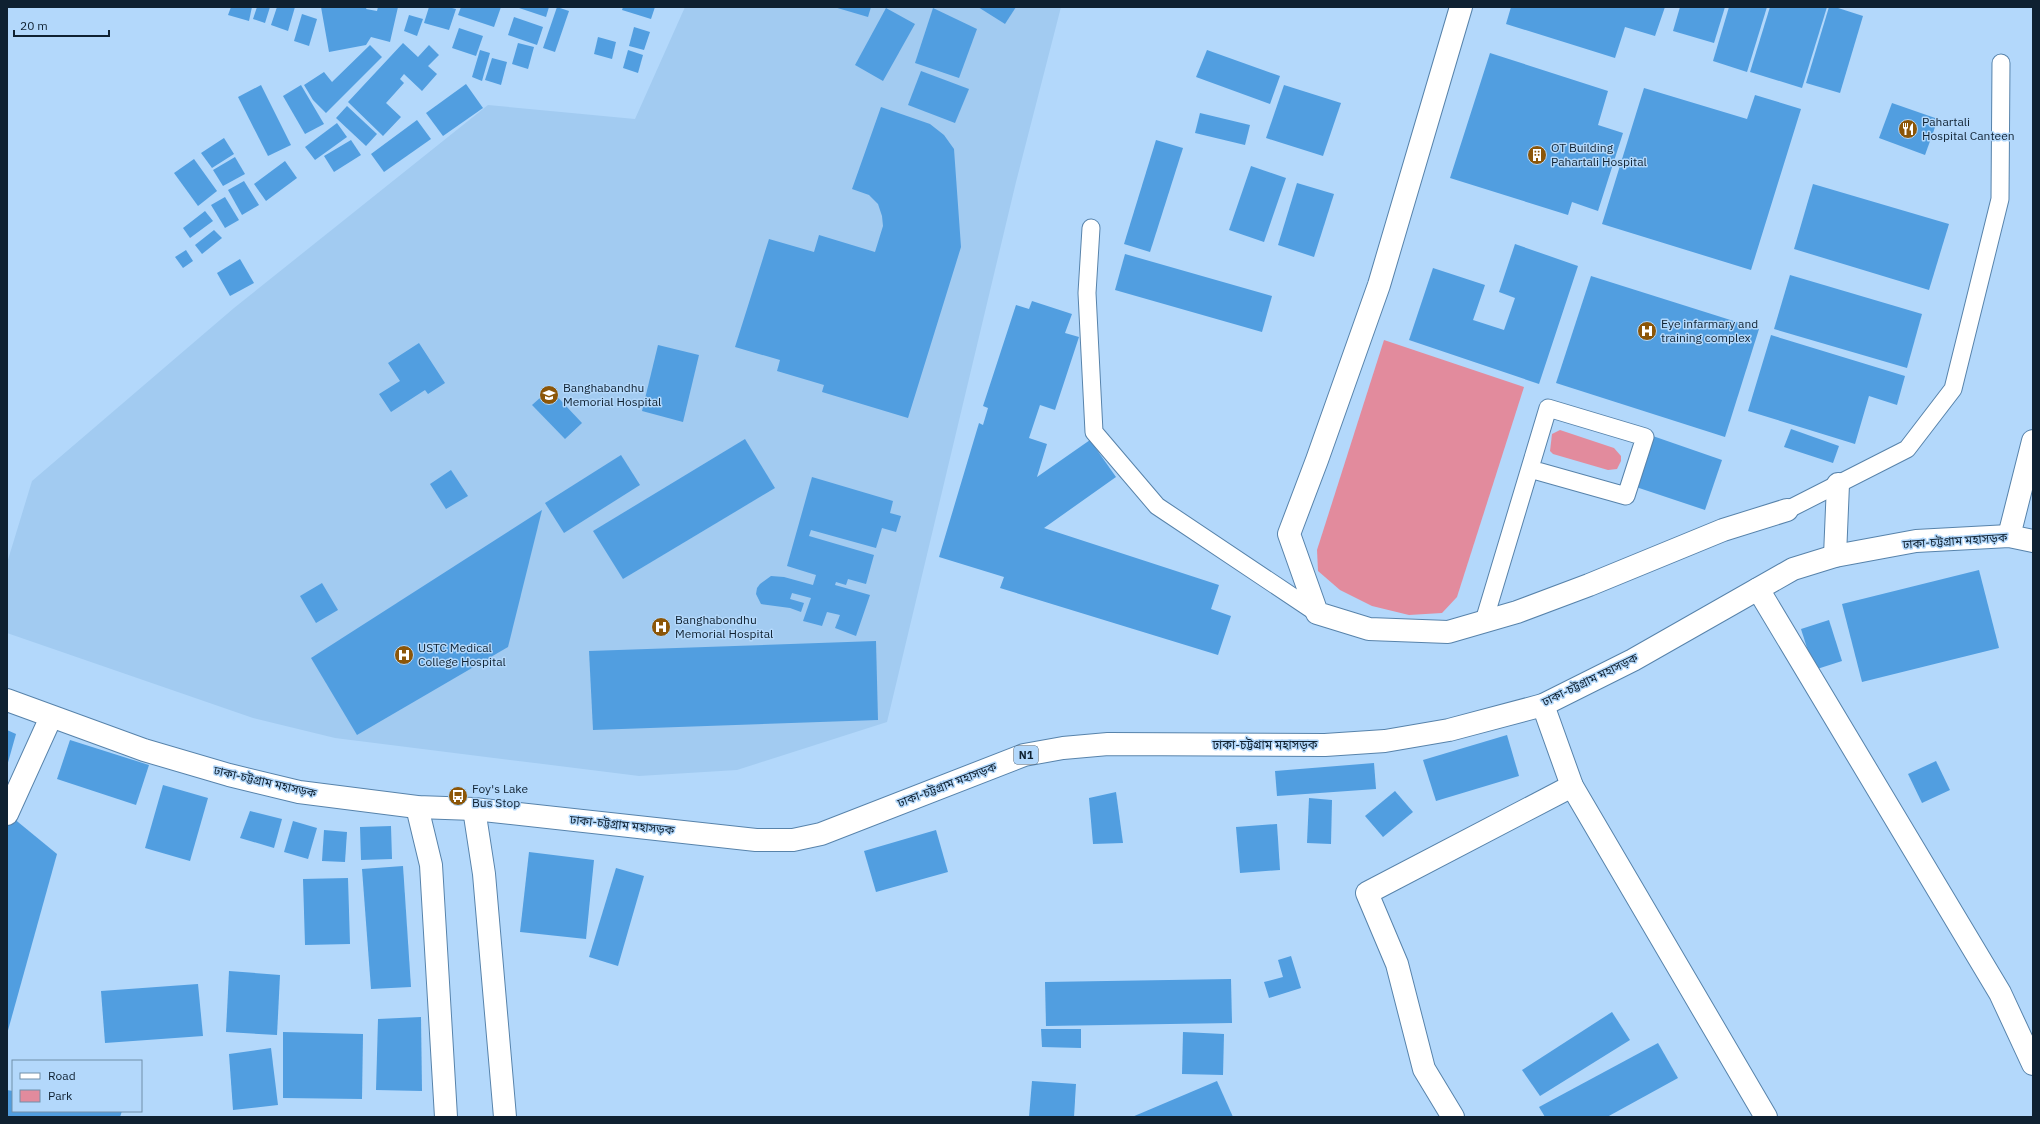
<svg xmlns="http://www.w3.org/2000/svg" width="2040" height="1124" font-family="'IBM Plex Sans','Noto Sans Bengali',sans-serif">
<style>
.built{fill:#a2cbf1}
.green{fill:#e28b9d}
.building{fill:#519ee0}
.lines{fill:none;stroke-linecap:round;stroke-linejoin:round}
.lane-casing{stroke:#5783ab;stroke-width:19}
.street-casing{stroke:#5783ab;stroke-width:24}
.highway-casing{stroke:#5783ab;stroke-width:24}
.lane{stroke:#fff;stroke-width:17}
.street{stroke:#fff;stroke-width:22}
.highway{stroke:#fff;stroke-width:22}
.labels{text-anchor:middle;stroke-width:3;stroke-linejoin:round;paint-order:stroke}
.shield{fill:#b3d8fb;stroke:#40586e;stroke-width:1}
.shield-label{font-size:11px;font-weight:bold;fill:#0f2131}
.poi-label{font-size:12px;fill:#0f2131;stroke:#b3d8fb;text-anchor:start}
.street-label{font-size:12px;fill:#0f2131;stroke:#b3d8fb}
</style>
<rect width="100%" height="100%" fill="#b3d8fb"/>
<!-- built -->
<path class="built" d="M685,7H1061L1016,182L887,722L737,770L639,776L335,738L253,718L7,633V563L32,481L234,308L488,105L635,119Z"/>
<!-- green -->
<g class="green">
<path d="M1384,340L1524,387L1457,597L1442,613L1409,615L1372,606L1340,590L1318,571L1317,550Z"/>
<path d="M1560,430L1614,448L1621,456V461L1617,469L1608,470L1553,454L1550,451L1552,434Z"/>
</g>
<!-- building -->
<g class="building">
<path d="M231,7H252L249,21L228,15Z"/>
<path d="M257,7H270L265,23L253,19Z"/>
<path d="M277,7H295L288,31L271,25Z"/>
<path d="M321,7H367L366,9L377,11L378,7H398L390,42L371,37L366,45L329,52Z"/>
<path d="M429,7H448L456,9L449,30L424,23Z"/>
<path d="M461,7H501L494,27L458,15Z"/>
<path d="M516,7H549L546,17Z"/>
<path d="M557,7L569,11L555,52L543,48Z"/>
<path d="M623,7H655L651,19L622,10Z"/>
<path d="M834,7H871L868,17Z"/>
<path d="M978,7H1016L1005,24Z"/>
<path d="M1511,7H1665L1655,36L1625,27L1615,58L1506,24Z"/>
<path d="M1680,7H1725L1714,43L1673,31Z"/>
<path d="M1729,7H1767L1747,72L1713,61Z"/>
<path d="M1770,7H1827L1802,88L1750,72Z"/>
<path d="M1829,7H1835L1863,16L1840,93L1806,83Z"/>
<path d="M886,8L915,24L883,81L855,65Z"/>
<path d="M933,8L977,29L959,78L915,63Z"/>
<path d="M302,14L317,19L309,46L294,41Z"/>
<path d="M409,15L423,19L417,36L404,31Z"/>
<path d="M514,17L543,27L537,45L508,35Z"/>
<path d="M634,27L650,32L644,50L629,46Z"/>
<path d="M459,28L483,36L476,56L452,48Z"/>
<path d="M598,37L616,42L612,59L594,54Z"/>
<path d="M403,43L418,57L429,45L439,55L428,66L437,74L422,91L404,74L400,79L404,83L386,103L401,117L383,136L348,102Z"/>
<path d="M518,43L534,47L528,69L512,64Z"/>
<path d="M370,45L382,57L326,113L313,100L304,85L324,72L332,82Z"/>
<path d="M480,50L490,53L482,81L472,77Z"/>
<path d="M628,50L643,55L638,73L623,68Z"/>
<path d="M1207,50L1280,76L1270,104L1196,77Z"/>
<path d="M1490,53L1608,91L1598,125L1623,133L1598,211L1572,202L1568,215L1450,178Z"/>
<path d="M492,58L507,62L501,85L485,80Z"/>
<path d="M921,71L969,89L955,123L908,105Z"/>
<path d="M466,84L483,108L443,136L426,113Z"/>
<path d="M261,85L291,145L268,156L238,97Z"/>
<path d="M301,85L324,124L305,134L283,96Z"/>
<path d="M1284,85L1341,103L1323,156L1266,138Z"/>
<path d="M1644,88L1747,119L1755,95L1801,109L1751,270L1602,224Z"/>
<path d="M1892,103L1938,119L1925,155L1879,138Z"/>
<path d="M347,106L377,134L366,146L336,118Z"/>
<path d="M881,107L930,124L944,135L954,149L961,247L908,418L822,392L824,385L777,371L780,360L735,347L769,239L814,252L819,235L875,252L883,226L882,216L878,204L869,195L852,189Z"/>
<path d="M1200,113L1250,125L1245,145L1195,133Z"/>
<path d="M417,120L431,139L384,172L371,154Z"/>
<path d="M337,123L347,137L315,160L305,147Z"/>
<path d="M224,138L234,154L212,168L201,153Z"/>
<path d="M351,140L361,155L334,172L324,156Z"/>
<path d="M1156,140L1183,148L1150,252L1124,244Z"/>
<path d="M235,157L245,174L223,186L213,170Z"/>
<path d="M194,159L217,191L198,206L174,173Z"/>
<path d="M285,161L297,178L266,201L254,184Z"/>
<path d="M1251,166L1286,178L1264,242L1229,230Z"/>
<path d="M244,181L259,205L242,215L228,190Z"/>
<path d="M1297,183L1334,194L1314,257L1278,245Z"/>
<path d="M1813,184L1949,224L1929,290L1794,249Z"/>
<path d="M225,197L239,220L225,228L211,205Z"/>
<path d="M205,211L213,221L190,238L183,228Z"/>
<path d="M214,230L222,238L202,254L195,245Z"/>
<path d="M1515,244L1578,266L1539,384L1409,340L1433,268L1485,285L1473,320L1504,330L1515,298L1499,292Z"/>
<path d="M186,250L193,261L183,268L175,257Z"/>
<path d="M1125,254L1272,296L1262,332L1115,290Z"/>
<path d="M240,259L254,283L230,296L217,273Z"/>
<path d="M1790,275L1922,314L1907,368L1774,329Z"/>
<path d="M1591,276L1759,329L1725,437L1556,383Z"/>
<path d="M1032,301L1072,314L1065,333L1079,337L1055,410L1040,405L1029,438L1047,444L1037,477L1090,440L1116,477L1044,528L1219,585L1211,609L1231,616L1218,655L1000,588L1004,577L939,557L979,423L983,425L988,408L983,406L1016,305L1029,309Z"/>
<path d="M1771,335L1905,376L1897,405L1869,396L1855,444L1748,411Z"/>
<path d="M419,343L445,383L428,394L425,390L391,412L379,394L400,381L388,363Z"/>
<path d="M658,345L699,355L683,422L642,411Z"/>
<path d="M550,389L582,423L565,439L532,405Z"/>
<path d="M1791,429L1839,446L1833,463L1784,447Z"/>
<path d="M1647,434L1722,460L1705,510L1630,485Z"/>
<path d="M745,439L775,488L623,579L593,531Z"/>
<path d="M621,455L640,485L564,533L545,503Z"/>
<path d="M451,470L468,496L446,509L430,484Z"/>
<path d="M812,477L893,501L890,513L901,516L896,532L882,528L876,548L811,530L809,536L874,555L866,584L848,579L846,585L836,582L835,585L870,595L856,636L835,628L840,615L827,612L822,626L803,621L811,598L792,593L790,599L804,603L801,612L790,608L761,604L756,594L757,588L760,584L771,576L784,577L813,585L816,575L787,566Z"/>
<path d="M542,510L508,647L357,735L311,658Z"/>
<path d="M1979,570L1999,648L1862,682L1842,604Z"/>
<path d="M322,583L338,610L316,623L300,596Z"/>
<path d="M1829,620L1842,661L1814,670L1801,629Z"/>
<path d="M876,641L878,720L593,730L589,651Z"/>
<path d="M7,730L16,734L7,766Z"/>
<path d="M1507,735L1519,776L1436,801L1423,760Z"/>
<path d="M70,740L149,765L136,805L57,779Z"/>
<path d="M1936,761L1950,790L1922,803L1908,774Z"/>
<path d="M1374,763L1376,789L1277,796L1275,771Z"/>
<path d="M163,785L208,798L190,861L145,848Z"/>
<path d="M1395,791L1413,812L1383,837L1365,816Z"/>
<path d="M1116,792L1123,843L1093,844L1089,798Z"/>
<path d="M1309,798L1332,800L1331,844L1307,843Z"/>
<path d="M250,811L282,819L274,848L240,838Z"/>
<path d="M7,813L57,854L7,1034Z"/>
<path d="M293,821L317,828L308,859L284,852Z"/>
<path d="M1277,824L1280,870L1240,873L1236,827Z"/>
<path d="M391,826L392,859L361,860L360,827Z"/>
<path d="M324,830L347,832L345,862L322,861Z"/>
<path d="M936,830L948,872L876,892L864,851Z"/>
<path d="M529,852L594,860L586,939L520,932Z"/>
<path d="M403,866L411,987L371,989L362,869Z"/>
<path d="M616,868L644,876L618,966L589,957Z"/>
<path d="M348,878L350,944L305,945L303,879Z"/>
<path d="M1291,956L1301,988L1269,998L1264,982L1283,977L1278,960Z"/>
<path d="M229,971L280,975L277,1035L226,1032Z"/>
<path d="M1231,979L1232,1023L1046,1026L1045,982Z"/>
<path d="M198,984L203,1036L105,1043L101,991Z"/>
<path d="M1612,1012L1630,1040L1540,1096L1522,1070Z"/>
<path d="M421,1017L422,1091L376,1090L378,1019Z"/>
<path d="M1041,1029H1081V1048L1042,1047Z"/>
<path d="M283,1032L363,1034L362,1099L283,1098Z"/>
<path d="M1183,1032L1224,1034L1223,1075L1182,1074Z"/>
<path d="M1658,1043L1678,1078L1607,1117H1545L1539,1107Z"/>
<path d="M271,1048L278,1105L233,1110L229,1054Z"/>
<path d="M1032,1081L1076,1084L1074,1117H1029Z"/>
<path d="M1217,1081L1233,1117H1132Z"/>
<path d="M7,1090L13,1091V1111H122L120,1117H7Z"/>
</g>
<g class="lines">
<defs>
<g id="lane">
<path d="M1091,228L1087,293L1094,432L1157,506L1317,613"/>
<path d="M1787,510L1907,449L1953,389L2000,199L2001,63"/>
<path d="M1484,621L1548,408L1645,437L1626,496L1530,469"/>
</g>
<g id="street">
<path d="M1461,7L1379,285L1317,460L1289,534L1317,613L1369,629L1448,632L1517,612L1589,585L1723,530L1787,510"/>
<path d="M2009,536L2033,441"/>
<path d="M1835,556L1838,484"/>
<path d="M1758,589L2000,993L2033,1064"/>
<path d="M1543,705L1572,786L1766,1117"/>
<path d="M417,807L431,865L446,1117"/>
<path d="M474,809L484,874L505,1117"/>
<path d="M7,814L51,717"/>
<path d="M1453,1117L1424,1069L1397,964L1367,893L1572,786"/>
</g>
<path id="highway" d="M7,700L144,750L229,775L299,792L417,807L474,809L756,840H793L821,834L1024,755L1063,748L1108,744L1325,745L1385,741L1449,730L1543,705L1633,660L1793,569L1835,556L1916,541L2009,536L2033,541"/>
</defs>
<!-- lane casing -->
<use href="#lane" class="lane-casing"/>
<!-- street casing -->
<use href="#street" class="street-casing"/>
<!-- highway casing -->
<use href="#highway" class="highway-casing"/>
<!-- lane -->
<use href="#lane" class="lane"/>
<!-- street -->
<use href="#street" class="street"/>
<!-- highway -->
<use href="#highway" class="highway"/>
</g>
<!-- icons -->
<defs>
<symbol id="restaurant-disc" viewBox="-11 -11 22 22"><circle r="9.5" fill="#8c5608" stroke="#b3d8fb"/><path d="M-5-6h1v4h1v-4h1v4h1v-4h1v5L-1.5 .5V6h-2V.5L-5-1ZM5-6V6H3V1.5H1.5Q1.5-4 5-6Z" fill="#fff"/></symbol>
<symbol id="building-disc" viewBox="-11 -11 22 22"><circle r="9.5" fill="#8c5608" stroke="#b3d8fb"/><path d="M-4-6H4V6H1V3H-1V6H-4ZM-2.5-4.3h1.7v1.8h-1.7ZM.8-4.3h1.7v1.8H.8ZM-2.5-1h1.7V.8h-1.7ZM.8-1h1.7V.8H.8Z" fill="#fff"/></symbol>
<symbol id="hospital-disc" viewBox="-11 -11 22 22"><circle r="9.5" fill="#8c5608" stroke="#b3d8fb"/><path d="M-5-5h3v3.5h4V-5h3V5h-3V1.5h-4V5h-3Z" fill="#fff"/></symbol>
<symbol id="university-disc" viewBox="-11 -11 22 22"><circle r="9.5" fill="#8c5608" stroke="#b3d8fb"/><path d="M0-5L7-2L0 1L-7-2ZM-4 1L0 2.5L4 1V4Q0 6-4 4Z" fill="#fff"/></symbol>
<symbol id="bus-disc" viewBox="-11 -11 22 22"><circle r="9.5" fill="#8c5608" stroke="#b3d8fb"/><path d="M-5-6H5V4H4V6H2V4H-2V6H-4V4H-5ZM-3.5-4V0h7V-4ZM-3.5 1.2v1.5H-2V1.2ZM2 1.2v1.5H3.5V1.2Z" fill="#fff"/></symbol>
</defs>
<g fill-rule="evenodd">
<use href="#restaurant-disc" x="1897" y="118" width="22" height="22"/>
<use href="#building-disc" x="1526" y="144" width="22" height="22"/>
<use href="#hospital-disc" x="1636" y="320" width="22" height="22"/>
<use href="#university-disc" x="538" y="384" width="22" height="22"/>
<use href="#hospital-disc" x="650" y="616" width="22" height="22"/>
<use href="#hospital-disc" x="393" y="644" width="22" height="22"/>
<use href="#bus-disc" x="447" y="785" width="22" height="22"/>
</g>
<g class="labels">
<!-- shield labels -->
<rect class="shield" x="1014" y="746" width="24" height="18" rx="3"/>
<g class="shield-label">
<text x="1026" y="759">N1</text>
</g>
<!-- poi labels -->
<g class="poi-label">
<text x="1922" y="126">Pahartali<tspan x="1922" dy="14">Hospital Canteen</tspan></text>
<text x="1551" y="152">OT Building<tspan x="1551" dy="14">Pahartali Hospital</tspan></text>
<text x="1661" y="328">Eye infarmary and<tspan x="1661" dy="14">training complex</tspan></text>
<text x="563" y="392">Banghabandhu<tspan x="563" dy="14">Memorial Hospital</tspan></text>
<text x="675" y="624">Banghabondhu<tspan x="675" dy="14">Memorial Hospital</tspan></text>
<text x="418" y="652">USTC Medical<tspan x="418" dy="14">College Hospital</tspan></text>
<text x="472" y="793">Foy's Lake<tspan x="472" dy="14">Bus Stop</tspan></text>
</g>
<!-- street labels -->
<g class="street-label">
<text transform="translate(1955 541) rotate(-4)" y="4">ঢাকা-চট্টগ্রাম মহাসড়ক</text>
<text transform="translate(1590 680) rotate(-26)" y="4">ঢাকা-চট্টগ্রাম মহাসড়ক</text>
<text x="1265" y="749">ঢাকা-চট্টগ্রাম মহাসড়ক</text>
<text transform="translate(265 782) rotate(13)" y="4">ঢাকা-চট্টগ্রাম মহাসড়ক</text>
<text transform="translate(947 785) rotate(-21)" y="4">ঢাকা-চট্টগ্রাম মহাসড়ক</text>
<text transform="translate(622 825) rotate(6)" y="4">ঢাকা-চট্টগ্রাম মহাসড়ক</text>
</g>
</g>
<!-- border -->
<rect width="2040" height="1124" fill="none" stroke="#0f2131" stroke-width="16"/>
<!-- legend -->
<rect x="12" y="1060" width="130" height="52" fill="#b3d8fb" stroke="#718faa"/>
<rect x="20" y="1073" width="20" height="6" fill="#ffffff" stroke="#718faa"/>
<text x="48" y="1080" font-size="12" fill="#0f2131">Road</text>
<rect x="20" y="1090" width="20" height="12" fill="#e28b9d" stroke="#718faa"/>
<text x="48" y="1100" font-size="12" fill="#0f2131">Park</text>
<!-- scale -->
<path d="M14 30v6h95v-6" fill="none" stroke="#0f2131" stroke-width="2"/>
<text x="20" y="30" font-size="12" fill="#0f2131" stroke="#b3d8fb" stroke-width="3" paint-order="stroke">20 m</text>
</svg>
